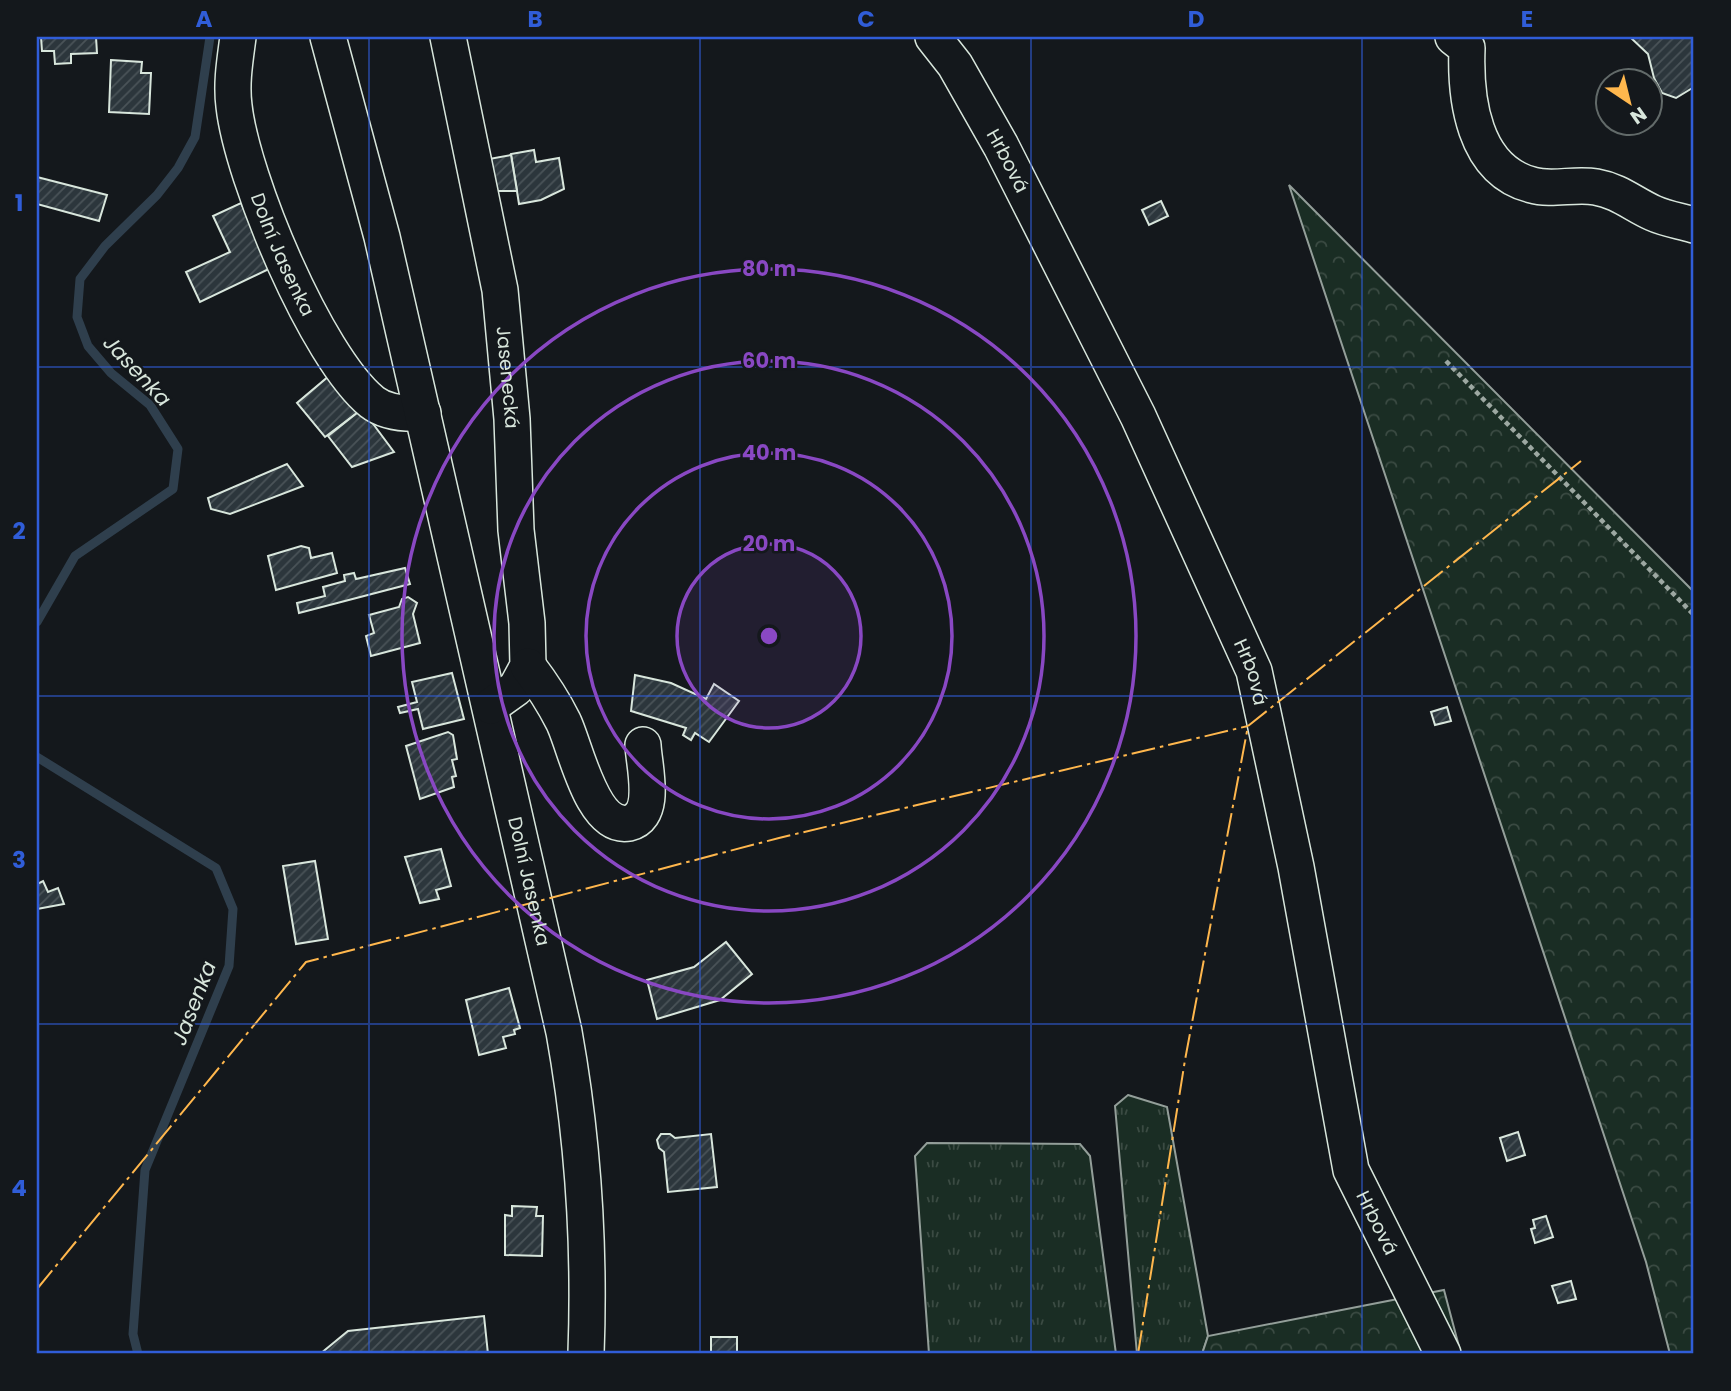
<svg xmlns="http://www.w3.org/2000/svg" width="1731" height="1391" font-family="Poppins,sans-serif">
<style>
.grass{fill:url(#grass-tufts);stroke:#939e99;stroke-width:2}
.forest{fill:url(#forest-crowns);stroke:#939e99;stroke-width:2}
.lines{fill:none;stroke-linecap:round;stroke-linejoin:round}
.stream{stroke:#2f3f4d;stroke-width:9}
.building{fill:url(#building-hatch);stroke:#d8e6dc;stroke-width:2}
.minor-casing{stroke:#d8e6dc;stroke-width:38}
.path{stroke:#9da8a2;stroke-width:4.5;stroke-dasharray:5 3.5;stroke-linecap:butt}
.minor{stroke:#14181c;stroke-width:35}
.power{stroke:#ffb74d;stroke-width:2;stroke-dasharray:24 5 3.5 5;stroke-linecap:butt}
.grid{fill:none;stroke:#305dd8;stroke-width:2;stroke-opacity:0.55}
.ring{fill:none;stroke:#8948c3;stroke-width:3.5}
.labels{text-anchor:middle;stroke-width:5;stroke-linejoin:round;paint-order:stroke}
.street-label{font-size:19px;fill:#d8e6dc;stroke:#14181c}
.water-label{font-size:21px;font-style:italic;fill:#d8e6dc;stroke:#14181c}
.centre{fill:#8948c3;stroke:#14181c;stroke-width:3.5}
.ring-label{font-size:21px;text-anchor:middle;font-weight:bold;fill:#8948c3;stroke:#14181c;stroke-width:5;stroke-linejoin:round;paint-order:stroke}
.neatline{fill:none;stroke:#305dd8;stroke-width:2.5}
.grid-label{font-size:23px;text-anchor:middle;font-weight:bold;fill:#305dd8}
</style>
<defs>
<pattern id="grass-tufts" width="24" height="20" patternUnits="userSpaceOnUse" patternTransform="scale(1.75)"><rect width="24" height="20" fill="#1a2d24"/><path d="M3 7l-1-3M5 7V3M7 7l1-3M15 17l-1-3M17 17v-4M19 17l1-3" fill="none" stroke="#3b4b43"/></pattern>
<pattern id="forest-crowns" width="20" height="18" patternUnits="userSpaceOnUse" patternTransform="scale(1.75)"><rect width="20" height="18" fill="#1a2d24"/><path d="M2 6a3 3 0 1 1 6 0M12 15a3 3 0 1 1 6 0" fill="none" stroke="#3b4b43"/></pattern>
<pattern id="building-hatch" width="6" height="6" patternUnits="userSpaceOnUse" patternTransform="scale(1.75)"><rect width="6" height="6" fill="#2c363c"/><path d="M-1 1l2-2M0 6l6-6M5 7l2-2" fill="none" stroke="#4a5358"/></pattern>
</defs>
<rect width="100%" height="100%" fill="#14181c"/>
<!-- grass -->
<g class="grass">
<path d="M1128,1095L1167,1107L1208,1336L1202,1354H1137L1115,1106Z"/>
<path d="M927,1143L1080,1144L1090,1156L1116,1354H929L915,1156Z"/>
</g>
<!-- forest -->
<g class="forest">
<path d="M1289,185L1694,592V1354H1670L1646,1262Z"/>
<path d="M1444,1290L1461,1354H1202L1208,1336Z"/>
</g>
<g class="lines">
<!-- stream -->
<g class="stream">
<path d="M37,622L75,556L173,489L178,449L150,405L111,373L88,346L77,317L80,279L105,246L157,195L178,168L195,137L210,37"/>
<path d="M37,757L216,868L233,909L229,966L145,1170L133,1334L138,1354"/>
</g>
</g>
<!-- building -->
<g class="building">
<path d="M41,37H96L97,53L71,54V63L55,64L54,51H42Z"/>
<path d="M1630,37H1694V87L1676,98L1662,93L1654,78L1648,54Z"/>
<path d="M111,60L142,62L141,73H151L149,114L109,112Z"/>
<path d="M534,150L536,162L559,158L564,189L541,200L519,204L511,154Z"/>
<path d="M511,155L517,191H494L489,159Z"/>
<path d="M37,177L107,195L99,221L37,204Z"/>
<path d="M1161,201L1168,216L1149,225L1142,210Z"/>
<path d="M241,203L271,268L200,302L186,272L230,252L213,216Z"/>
<path d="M329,376L361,410L325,437L297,403Z"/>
<path d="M362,409L394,452L352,467L328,436Z"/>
<path d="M287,464L303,486L230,514L211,509L208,498Z"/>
<path d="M301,546L309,548L311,558L332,553L337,573L276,590L268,556Z"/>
<path d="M405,568L410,584L299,613L297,603L325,596L323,587L345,581L344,575L354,573L356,579Z"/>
<path d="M408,597L417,603L413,614L420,643L371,656L366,636L374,633L369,615L399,607L402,599Z"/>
<path d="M452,673L464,719L423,729L418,709L400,713L398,707L417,702L412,682Z"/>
<path d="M635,675L671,683L706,699L714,684L739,701L709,742L695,733L691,740L683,735L686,728L631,711Z"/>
<path d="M1447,707L1451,721L1435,725L1431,712Z"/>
<path d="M448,732L453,735L457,759L452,760L456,776L452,777L454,787L420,799L406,746Z"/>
<path d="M441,849L451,886L436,890L439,899L420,903L405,857Z"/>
<path d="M315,861L328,939L296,944L283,866Z"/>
<path d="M43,881L48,892L58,888L64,904L37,909V884Z"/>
<path d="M726,942L752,974L720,1000L657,1019L647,980L694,967Z"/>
<path d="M509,988L520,1028L514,1030L515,1034L503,1037L506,1048L479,1055L466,1000Z"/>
<path d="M1518,1132L1525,1155L1507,1161L1500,1138Z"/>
<path d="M661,1134H670L675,1138L711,1134L717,1187L668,1192L664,1152L659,1148L657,1140Z"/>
<path d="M512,1206L537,1207L536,1216H543L542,1256L505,1255V1215L512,1216Z"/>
<path d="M1546,1216L1553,1237L1535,1243L1531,1229L1535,1228L1533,1220Z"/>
<path d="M1571,1281L1576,1299L1558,1303L1552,1286Z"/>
<path d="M484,1316L488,1354H320L348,1331Z"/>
<rect x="711" y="1337" width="26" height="17"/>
<path d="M619,1352L668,1353V1354H619Z"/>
</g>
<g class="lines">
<defs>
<g id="minor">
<path id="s1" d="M238,37C235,60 231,83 234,106C242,178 316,356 372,402C386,413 407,414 423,413"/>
<path id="s2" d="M328,37L382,237L564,1032C583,1138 590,1246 586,1354"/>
<path id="s3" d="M448,37L500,290L512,419L516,530L527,623L528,666L516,688L491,706"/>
<path id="s4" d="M933,37L955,65L1001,146L1138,416L1254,671L1296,867L1351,1170L1443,1354"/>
<path d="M1453,37L1467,48C1465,98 1473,170 1532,185C1552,191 1575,183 1596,187C1619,191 1633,204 1653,213C1666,219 1681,221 1694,225"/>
<path d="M528,666C541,683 553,701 563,721C575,744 591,830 629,823C658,816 644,767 643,745"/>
</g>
</defs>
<!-- minor casing -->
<use href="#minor" class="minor-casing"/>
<!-- path -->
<path class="path" d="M1446,361L1694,615"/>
<!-- minor -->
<use href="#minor" class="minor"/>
<!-- power -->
<g class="power">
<path d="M37,1289L306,962L779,838L1248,726"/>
<path d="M1138,1354L1185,1060L1248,726L1581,461"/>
</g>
</g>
<!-- grid -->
<path class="grid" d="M369,37V1354M700,37V1354M1031,37V1354M1362,37V1354M37,367H1694M37,696H1694M37,1024H1694"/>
<!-- distance rings -->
<circle cx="769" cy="636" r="92" fill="#8948c3" fill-opacity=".12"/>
<g class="ring">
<circle cx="769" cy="636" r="92"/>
<circle cx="769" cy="636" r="183"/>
<circle cx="769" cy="636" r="275"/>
<circle cx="769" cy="636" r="367"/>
</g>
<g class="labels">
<!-- street labels -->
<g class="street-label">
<text dy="7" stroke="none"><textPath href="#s4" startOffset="145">Hrbová</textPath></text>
<text dy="7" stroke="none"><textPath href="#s1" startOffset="226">Dolní Jasenka</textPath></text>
<text dy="7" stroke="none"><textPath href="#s3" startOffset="346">Jasenecká</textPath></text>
<text dy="7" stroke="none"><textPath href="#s4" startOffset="712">Hrbová</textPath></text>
<text dy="7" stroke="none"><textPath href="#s2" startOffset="868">Dolní Jasenka</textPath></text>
<text dy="7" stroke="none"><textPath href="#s4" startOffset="1279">Hrbová</textPath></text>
</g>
<!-- water labels -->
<g class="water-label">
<text transform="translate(137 371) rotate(47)" y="7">Jasenka</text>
<text transform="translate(194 1003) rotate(-69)" y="7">Jasenka</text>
</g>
</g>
<circle cx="769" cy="636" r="10" class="centre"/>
<g class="ring-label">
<text x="769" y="276">80 m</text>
<text x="769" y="368">60 m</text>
<text x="769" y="460">40 m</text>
<text x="769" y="551">20 m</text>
</g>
<!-- border -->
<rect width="1731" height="1391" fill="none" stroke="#14181c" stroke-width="77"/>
<!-- north arrow -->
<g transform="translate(1629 102) rotate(145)"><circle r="33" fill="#14181c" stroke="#626a69" stroke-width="2"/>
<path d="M0-5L12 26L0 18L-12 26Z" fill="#ffb74d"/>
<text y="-10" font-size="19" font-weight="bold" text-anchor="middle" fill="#d8e6dc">N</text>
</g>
<rect x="38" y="38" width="1654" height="1314" class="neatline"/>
<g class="grid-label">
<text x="204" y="27">A</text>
<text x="535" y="27">B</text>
<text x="866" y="27">C</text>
<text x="1196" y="27">D</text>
<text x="1527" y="27">E</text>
<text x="19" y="211">1</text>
<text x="19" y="539">2</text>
<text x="19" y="868">3</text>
<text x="19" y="1196">4</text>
</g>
</svg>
